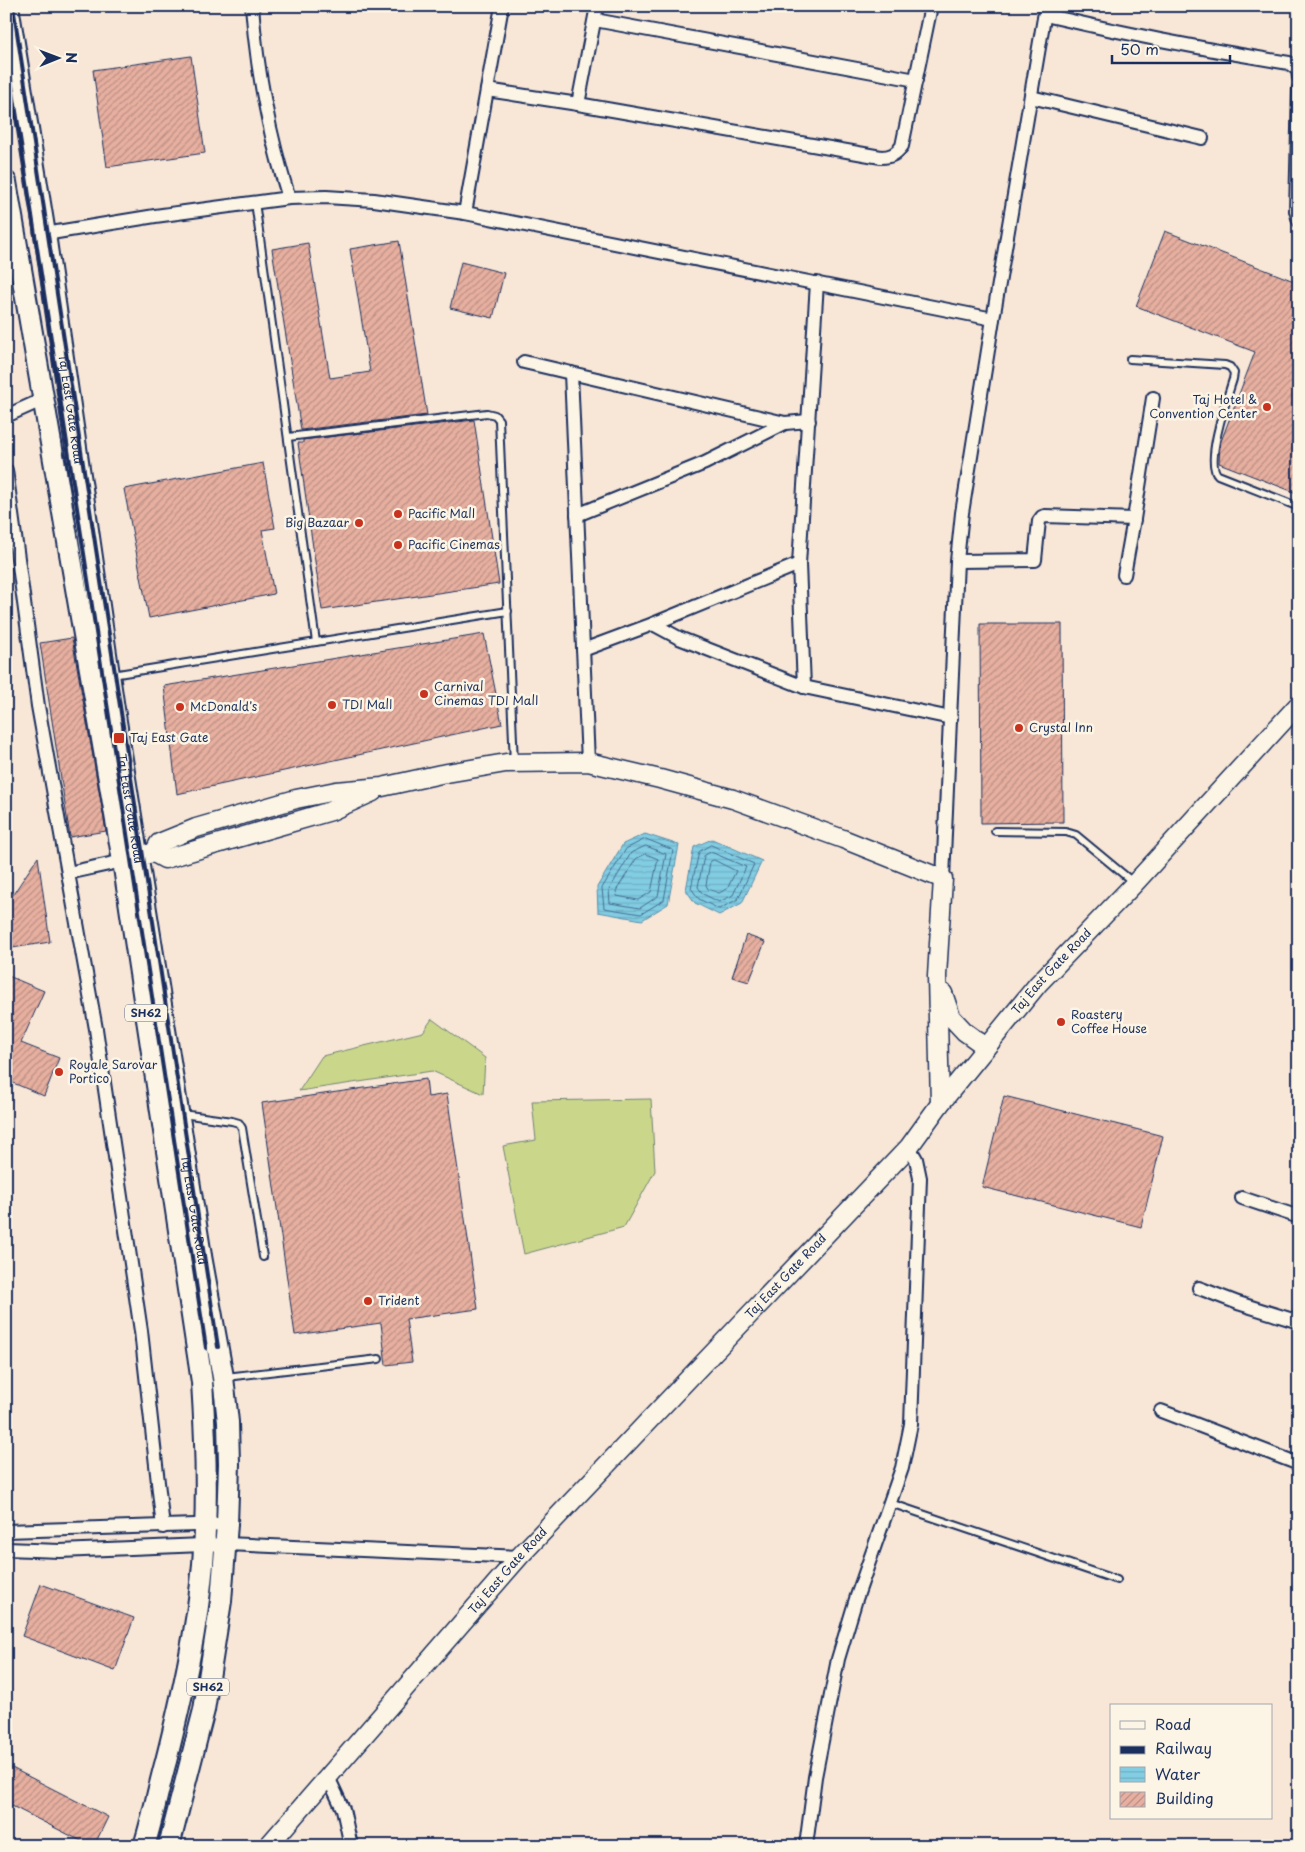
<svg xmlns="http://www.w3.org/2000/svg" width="1305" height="1852" font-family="'Playpen Sans',sans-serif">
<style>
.grass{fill:#cad78a;stroke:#728374}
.water{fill:url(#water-rules);stroke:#598ead}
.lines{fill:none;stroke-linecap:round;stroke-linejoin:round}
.shore{stroke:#446e93;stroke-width:1}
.building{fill:url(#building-hatch);stroke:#1b2f5e}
.service-casing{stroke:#1b2f5e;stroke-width:10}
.minor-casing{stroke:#1b2f5e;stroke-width:16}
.secondary-casing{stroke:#1b2f5e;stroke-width:21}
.primary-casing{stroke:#1b2f5e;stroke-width:24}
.service{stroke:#fcf5e5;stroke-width:6}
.minor{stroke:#fcf5e5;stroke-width:12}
.secondary{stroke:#fcf5e5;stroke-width:18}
.primary{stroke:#fcf5e5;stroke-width:20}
.rail{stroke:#1b2f5e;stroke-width:4}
.poi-dot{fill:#c8321e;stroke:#fcf5e5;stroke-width:2}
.labels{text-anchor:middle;stroke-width:5;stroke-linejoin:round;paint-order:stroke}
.shield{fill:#fcf5e5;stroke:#5e6a86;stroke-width:1}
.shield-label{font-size:11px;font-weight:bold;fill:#1b2f5e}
.poi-label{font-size:12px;fill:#1b2f5e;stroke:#fcf5e5;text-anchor:start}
.street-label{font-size:12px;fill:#1b2f5e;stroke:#fcf5e5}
</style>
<defs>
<pattern id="water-rules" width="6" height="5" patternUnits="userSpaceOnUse" patternTransform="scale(1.25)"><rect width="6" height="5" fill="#82cde2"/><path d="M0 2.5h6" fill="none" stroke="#70b0c4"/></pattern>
<pattern id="building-hatch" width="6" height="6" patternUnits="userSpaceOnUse" patternTransform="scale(1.25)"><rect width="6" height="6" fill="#e7af9f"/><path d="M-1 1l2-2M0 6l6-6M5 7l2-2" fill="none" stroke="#ba8f85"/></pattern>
</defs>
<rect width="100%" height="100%" fill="#f8e7d7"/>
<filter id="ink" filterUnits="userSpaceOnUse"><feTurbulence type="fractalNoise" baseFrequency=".02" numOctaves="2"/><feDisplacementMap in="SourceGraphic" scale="10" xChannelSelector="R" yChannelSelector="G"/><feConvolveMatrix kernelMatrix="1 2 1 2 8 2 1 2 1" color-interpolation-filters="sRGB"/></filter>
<g filter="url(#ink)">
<!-- grass -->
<g class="grass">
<path d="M432,1019L485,1058L483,1094L432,1071L299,1091L322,1056L423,1032Z"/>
<path d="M651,1099L655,1171L624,1227L524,1254L503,1146L536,1140L532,1101Z"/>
</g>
<!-- water -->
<g class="water">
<path d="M645,834L679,845L668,904L642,920L598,912L597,887L623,844Z"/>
<path d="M712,839L762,861L742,903L719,915L695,903L686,890L694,847Z"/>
</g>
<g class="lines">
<!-- shore -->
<g class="shore">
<path d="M646,839L673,850L664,900L641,914L604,908L602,888L626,849Z"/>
<path d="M711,845L754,864L738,899L719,909L699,899L691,888L699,852Z"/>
<path d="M646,846L666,854L658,896L640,908L610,903L609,890L631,853Z"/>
<path d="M711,852L746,867L733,895L719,902L703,894L698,887L704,856Z"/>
<path d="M646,854L658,859L651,892L638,900L617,896L616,891L636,859Z"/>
<path d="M714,860L736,871L727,889L719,893L708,889L706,885L710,862Z"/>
</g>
</g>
<!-- building -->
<g class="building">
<path d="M191,56L205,153L107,167L93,70Z"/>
<path d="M1165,231L1299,283V494L1219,463L1220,444L1255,352L1136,306Z"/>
<path d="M399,241L427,415L301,430L272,249L308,243L330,378L370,372L350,249Z"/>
<path d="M461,262L504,273L493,318L450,308Z"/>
<path d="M474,420L499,584L322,610L298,443H303V440Z"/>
<path d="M263,463L275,528L262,530L274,594L149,618L124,489Z"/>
<path d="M980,624H1062L1063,822L981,823Z"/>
<path d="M484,634L502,724L177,794L164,686Z"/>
<path d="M72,638L106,831L70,837L40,643Z"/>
<path d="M38,857L50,942L6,949V905Z"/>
<path d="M746,935L765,942L749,982L732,977Z"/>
<path d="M6,975L44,991L21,1043L59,1058L44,1096L6,1080Z"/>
<path d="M426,1079L428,1097L447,1094L478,1309L406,1319L412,1362L386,1365L381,1323L295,1335L262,1103Z"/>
<path d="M1004,1096L1163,1136L1141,1227L982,1187Z"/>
<path d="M41,1584L134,1618L115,1671L22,1636Z"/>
<path d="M6,1765L108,1817L94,1846H91L6,1803Z"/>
</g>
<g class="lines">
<defs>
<g id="service">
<path d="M255,202L316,642"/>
<path d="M1130,359L1225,365L1230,367L1234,373L1233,379C1228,396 1204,463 1218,475L1299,507"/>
<path d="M288,437L487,413L495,415L499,420L514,763"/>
<path d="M112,675L508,611"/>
<path d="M995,831L1066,832L1076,835L1134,883"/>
<path d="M182,1114L232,1121L239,1123L242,1128L263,1257"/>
<path d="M226,1377L379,1359"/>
<path d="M890,1503L1117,1580"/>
</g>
<g id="minor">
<path d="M252,6C257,72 269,135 289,198"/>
<path d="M1045,15C1126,34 1207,50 1289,63L1298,70L1299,77"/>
<path d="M595,20L916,80"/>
<path d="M1299,89L1296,211L1299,221"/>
<path d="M487,90L578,104L881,157C891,157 896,154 902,146L931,6"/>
<path d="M1031,97L1202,138"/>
<path d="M578,104L597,6"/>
<path d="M465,213L502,6"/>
<path d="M45,234L155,216L289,198L326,197L374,200L465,213L993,319"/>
<path d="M524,362L785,423L809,421"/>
<path d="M571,373L588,762"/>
<path d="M6,416L44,399"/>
<path d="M6,470L38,706L96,1029L141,1331L163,1527"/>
<path d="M577,515L705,463L785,423"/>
<path d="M957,561L1035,560L1039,521L1042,517L1045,516L1134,519L1153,398"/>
<path d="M799,564L804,687"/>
<path d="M1124,575L1134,519"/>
<path d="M653,624L679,638L804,687L951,718"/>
<path d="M583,650L653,624L799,564L817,283"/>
<path d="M68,873L123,861"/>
<path d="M943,879L957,561L962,513L993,319L1046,6"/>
<path d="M1242,1198L1299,1217"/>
<path d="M1199,1288L1238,1303L1299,1322"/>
<path d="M1161,1411L1299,1464"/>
<path d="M6,1531L227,1524"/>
<path d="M6,1549L60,1551L226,1544L519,1557"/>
<path d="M328,1777L343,1809L351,1846"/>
<path d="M806,1846L815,1777L838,1659L856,1599L902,1468L911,1424L920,1178L916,1159L909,1147"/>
</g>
<g id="secondary">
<path d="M154,853L159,843L196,828L296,799L336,791L382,787L441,774L506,763L588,762L660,779L733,799L843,839L943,879L937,976L940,1104"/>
<path d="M142,855L154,853L165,859L331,811L373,792"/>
<path d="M943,993L951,1017L965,1032L986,1047"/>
<path id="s1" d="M268,1846L519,1557L909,1147L940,1104L1038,984L1135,883L1299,704"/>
</g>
<g id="primary">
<path id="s2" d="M8,6L45,234L114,709L201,1256L223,1377L228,1422L229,1464L227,1524L221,1601L204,1710L169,1846"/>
<path d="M6,182L123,861L202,1382C206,1443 208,1504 203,1564C197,1631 182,1697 166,1761C158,1789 153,1818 144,1846"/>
</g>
</defs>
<!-- service casing -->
<use href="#service" class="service-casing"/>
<!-- minor casing -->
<use href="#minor" class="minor-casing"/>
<!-- secondary casing -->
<use href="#secondary" class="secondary-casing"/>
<!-- primary casing -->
<use href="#primary" class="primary-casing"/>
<!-- service -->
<use href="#service" class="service"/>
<!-- minor -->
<use href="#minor" class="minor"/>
<!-- secondary -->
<use href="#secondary" class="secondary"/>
<!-- primary -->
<use href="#primary" class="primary"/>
<!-- rail -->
<g class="rail">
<path d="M13,6L218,1347"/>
<path d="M6,46L206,1348"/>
</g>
</g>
</g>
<!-- markers -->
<g class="poi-dot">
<circle cx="1267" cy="407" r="5"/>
<circle cx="398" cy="514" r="5"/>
<circle cx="359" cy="523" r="5"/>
<circle cx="398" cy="545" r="5"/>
<circle cx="424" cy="694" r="5"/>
<circle cx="332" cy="705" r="5"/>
<circle cx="180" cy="707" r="5"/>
<circle cx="1019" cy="728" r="5"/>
<rect x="113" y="732" width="12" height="12" rx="2.5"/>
<circle cx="1061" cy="1022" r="5"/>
<circle cx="59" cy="1072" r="5"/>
<circle cx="368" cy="1301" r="5"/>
</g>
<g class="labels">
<!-- shield labels -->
<g class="shield">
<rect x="125" y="1004.5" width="42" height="17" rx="4"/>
<rect x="187" y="1678.5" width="42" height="17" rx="4"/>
</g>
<g class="shield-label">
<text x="146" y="1017">SH62</text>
<text x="208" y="1691">SH62</text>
</g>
<!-- poi labels -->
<g class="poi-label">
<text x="1257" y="404" text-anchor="end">Taj Hotel &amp;<tspan x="1257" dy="14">Convention Center</tspan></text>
<text x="408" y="518">Pacific Mall</text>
<text x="349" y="527" text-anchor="end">Big Bazaar</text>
<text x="408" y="549">Pacific Cinemas</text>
<text x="434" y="691">Carnival<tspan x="434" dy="14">Cinemas TDI Mall</tspan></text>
<text x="342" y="709">TDI Mall</text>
<text x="190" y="711">McDonald's</text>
<text x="1029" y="732">Crystal Inn</text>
<text x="130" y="742">Taj East Gate</text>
<text x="1071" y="1019">Roastery<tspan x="1071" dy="14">Coffee House</tspan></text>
<text x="69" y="1069">Royale Sarovar<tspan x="69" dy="14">Portico</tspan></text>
<text x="378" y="1305">Trident</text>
</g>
<!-- street labels -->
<g class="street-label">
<text dy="4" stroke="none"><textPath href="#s2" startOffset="408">Taj East Gate Road</textPath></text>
<text dy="4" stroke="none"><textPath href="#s2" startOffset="812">Taj East Gate Road</textPath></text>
<text dy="4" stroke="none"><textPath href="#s1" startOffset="1175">Taj East Gate Road</textPath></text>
<text dy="4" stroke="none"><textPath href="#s2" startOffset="1218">Taj East Gate Road</textPath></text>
<text dy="4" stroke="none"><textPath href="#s1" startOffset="770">Taj East Gate Road</textPath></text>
<text dy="4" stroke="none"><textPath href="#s1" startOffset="365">Taj East Gate Road</textPath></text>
</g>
</g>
<!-- margin -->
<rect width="1305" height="1852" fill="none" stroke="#fcf5e5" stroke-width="25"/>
<rect x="12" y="12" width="1280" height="1827" fill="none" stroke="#1b2f5e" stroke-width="2" filter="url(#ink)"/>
<!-- legend -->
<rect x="1110" y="1704" width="162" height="115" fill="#fcf5e5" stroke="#a2a6af"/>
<rect x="1120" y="1721" width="25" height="8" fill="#fcf5e5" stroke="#a2a6af"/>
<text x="1155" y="1730" font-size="15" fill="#1b2f5e">Road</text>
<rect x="1120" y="1746" width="25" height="8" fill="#1b2f5e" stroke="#a2a6af"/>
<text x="1155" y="1754" font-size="15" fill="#1b2f5e">Railway</text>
<rect x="1120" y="1767" width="25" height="15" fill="url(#water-rules)" stroke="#a2a6af"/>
<text x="1155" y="1780" font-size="15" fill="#1b2f5e">Water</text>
<rect x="1120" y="1792" width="25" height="15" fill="url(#building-hatch)" stroke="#a2a6af"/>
<text x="1155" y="1804" font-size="15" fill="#1b2f5e">Building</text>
<!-- north arrow -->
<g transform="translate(58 58) rotate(89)" stroke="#fcf5e5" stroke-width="4" paint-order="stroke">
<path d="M0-4L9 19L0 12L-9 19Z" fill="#1b2f5e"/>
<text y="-8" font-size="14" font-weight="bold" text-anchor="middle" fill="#1b2f5e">N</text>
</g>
<!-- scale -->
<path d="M1112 55v8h118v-8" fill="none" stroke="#1b2f5e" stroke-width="2.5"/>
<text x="1120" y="55" font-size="15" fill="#1b2f5e" stroke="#fcf5e5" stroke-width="4" paint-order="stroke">50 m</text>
</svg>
